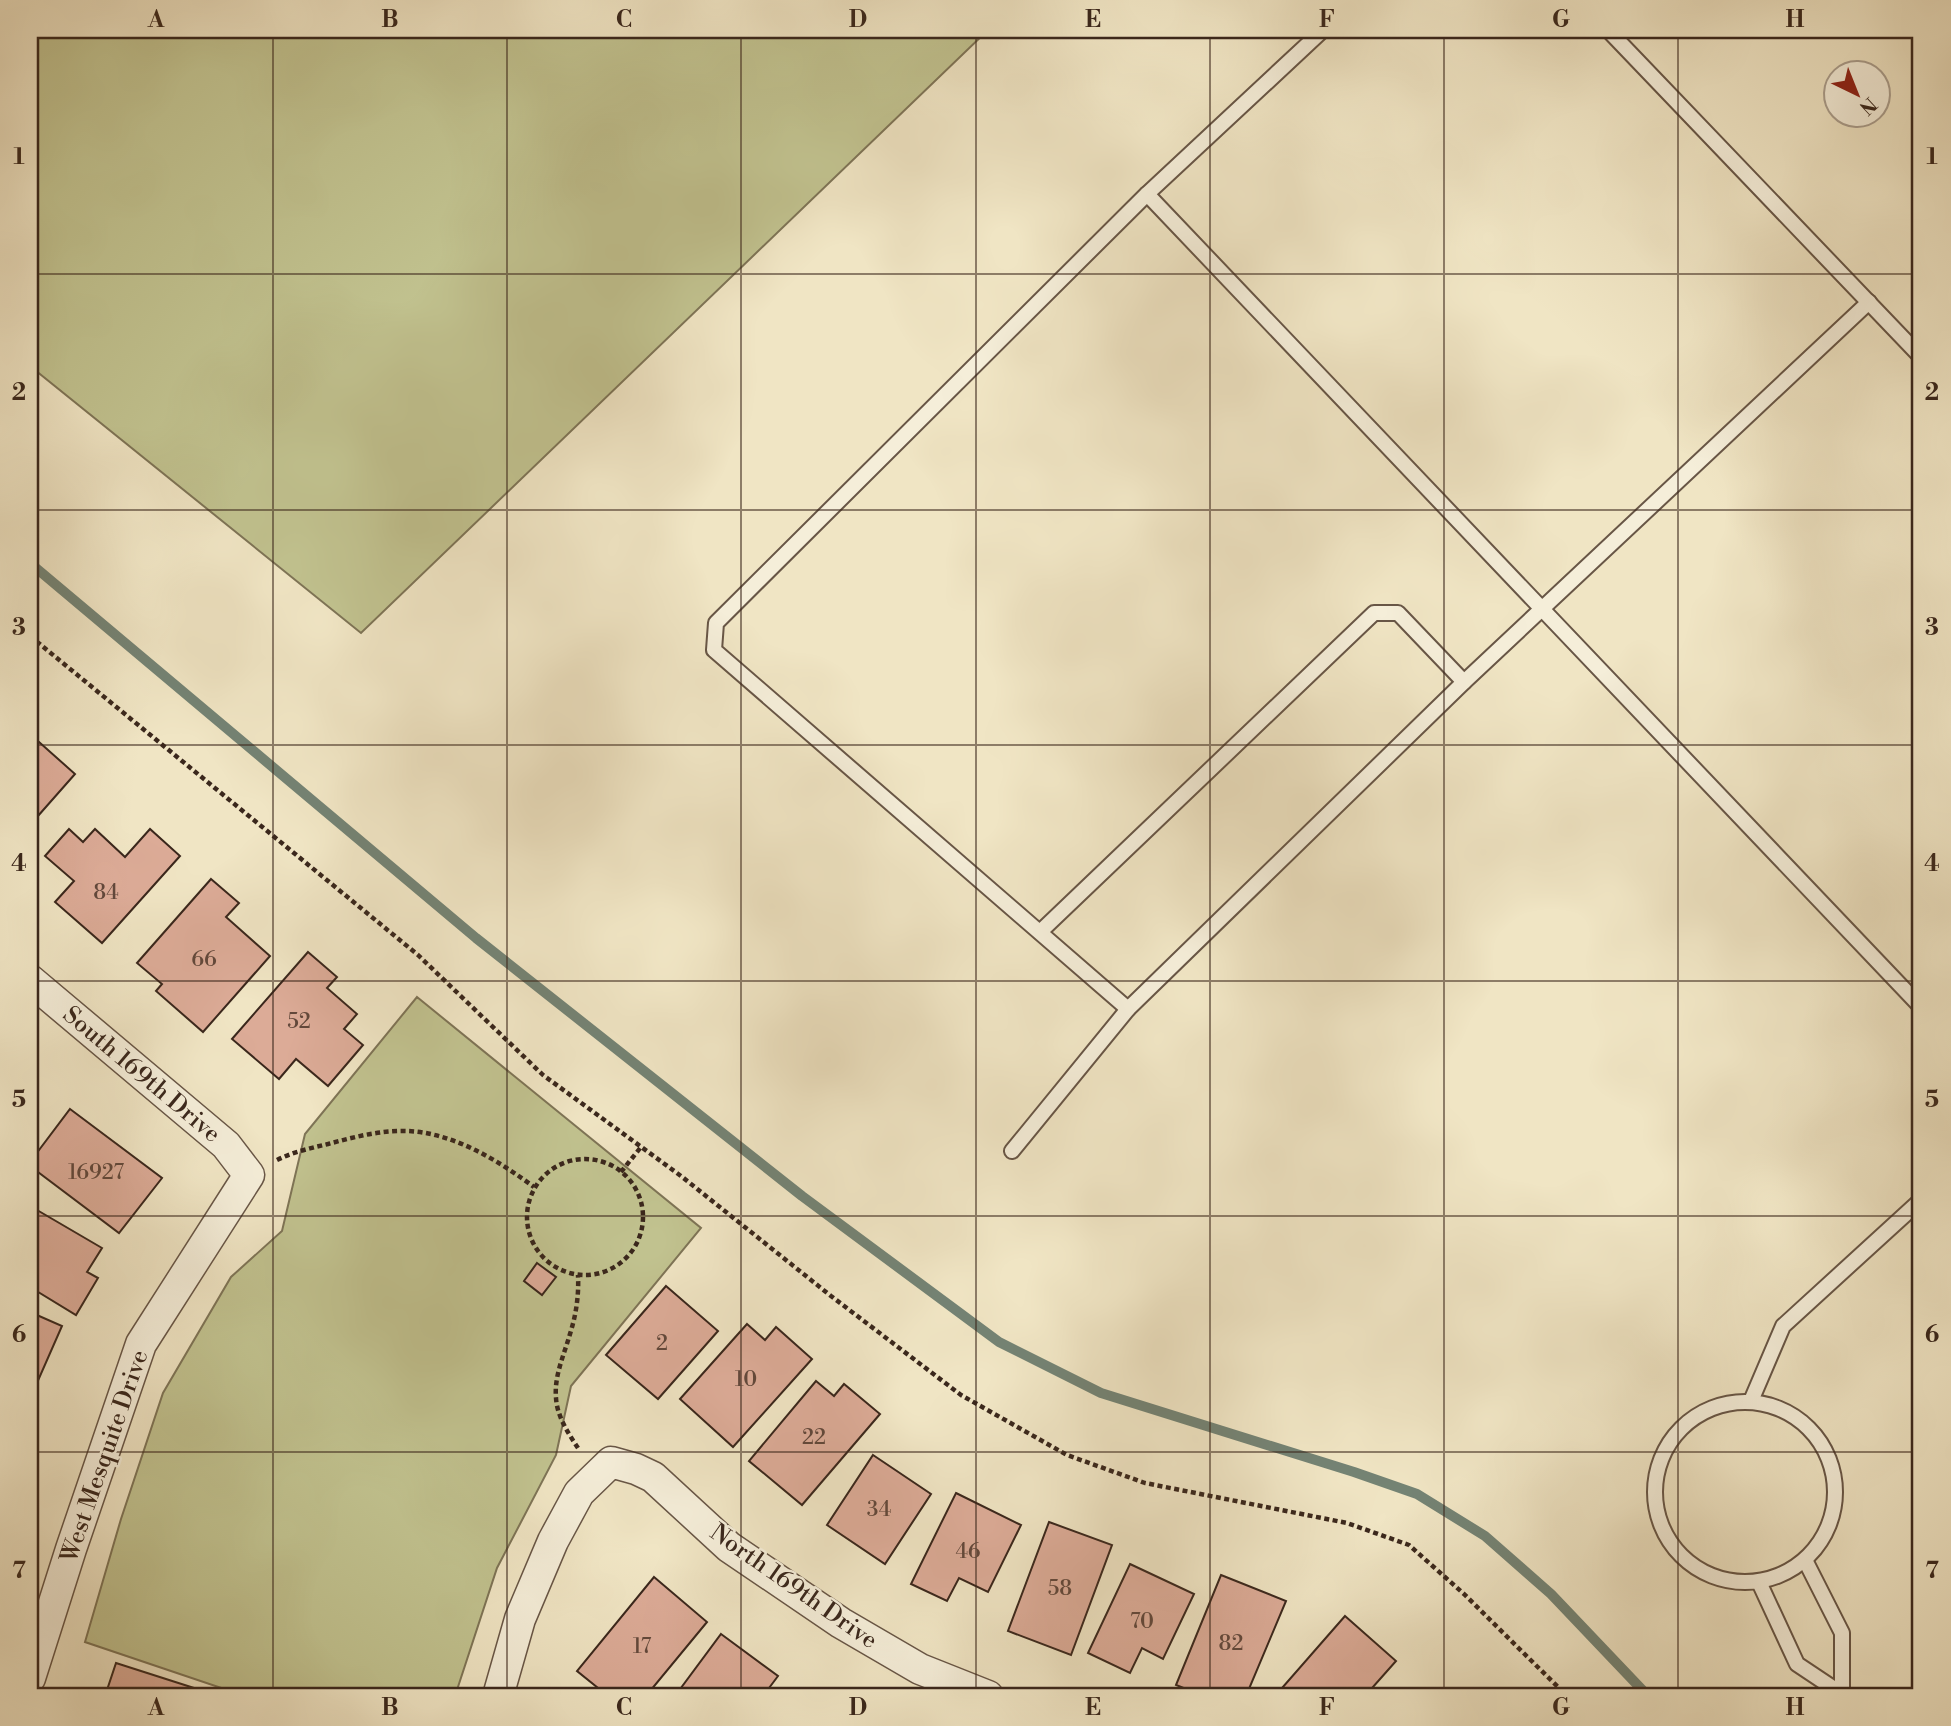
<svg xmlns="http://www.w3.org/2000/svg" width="1951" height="1726" font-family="'Libre Bodoni',serif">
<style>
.green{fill:#c1c28f;stroke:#7e7456;stroke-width:2}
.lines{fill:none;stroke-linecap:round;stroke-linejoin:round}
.stream{stroke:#748374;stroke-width:10}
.building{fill:#dcab97;stroke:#3a271c;stroke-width:2}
.lane-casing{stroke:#685646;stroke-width:18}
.street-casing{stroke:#685646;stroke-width:33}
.path{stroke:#3a271c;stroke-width:4.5;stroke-dasharray:5 3.5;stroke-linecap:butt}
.lane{stroke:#f5eed9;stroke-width:14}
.street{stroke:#f5eed9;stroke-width:30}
.grid{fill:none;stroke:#3a271c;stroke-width:2;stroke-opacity:0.55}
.labels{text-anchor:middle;stroke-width:5;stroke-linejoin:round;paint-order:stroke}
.number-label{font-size:21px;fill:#62483b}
.street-label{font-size:24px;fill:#3a271c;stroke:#f5eed9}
.neatline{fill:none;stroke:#3a271c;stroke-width:2.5}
.grid-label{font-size:23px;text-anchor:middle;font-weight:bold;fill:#3a271c}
</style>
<rect width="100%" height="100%" fill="#f0e5c4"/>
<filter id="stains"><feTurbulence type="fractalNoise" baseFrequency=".00286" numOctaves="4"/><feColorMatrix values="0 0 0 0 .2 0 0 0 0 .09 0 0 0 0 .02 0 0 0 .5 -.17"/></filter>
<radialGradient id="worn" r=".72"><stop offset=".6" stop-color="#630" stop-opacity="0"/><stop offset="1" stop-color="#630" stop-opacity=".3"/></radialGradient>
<!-- green -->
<g class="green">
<path d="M30,30H988L361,633L30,366Z"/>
<path d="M417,997L701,1228L571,1386L556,1455L497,1568L455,1696H245L85,1642L121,1519L163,1393L231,1277L282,1231L305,1134Z"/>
</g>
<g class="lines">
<!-- stream -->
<path class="stream" d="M30,563L476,938L802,1196L999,1342L1101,1393L1354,1472L1417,1494L1485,1536L1551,1594L1648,1696"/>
</g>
<!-- building -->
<g class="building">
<path d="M30,734L75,774L30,825Z"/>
<path d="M69,829L83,842L95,829L125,857L150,829L180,856L102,943L55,902L74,881L45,856Z"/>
<path d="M211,879L239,903L226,917L270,956L203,1032L156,991L162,984L137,963Z"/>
<path d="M308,952L337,977L327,988L357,1014L344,1029L363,1045L328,1086L296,1059L279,1079L232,1039Z"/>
<path d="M70,1109L162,1178L119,1233L30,1166V1162Z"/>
<path d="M37,1210L102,1248L87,1272L98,1278L76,1315L30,1287V1222Z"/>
<path d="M537,1263L556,1277L542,1295L524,1281Z"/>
<path d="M666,1286L718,1331L658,1399L606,1355Z"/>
<path d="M30,1312L62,1326L33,1392L30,1390Z"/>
<path d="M747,1324L765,1340L776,1327L812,1359L733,1447L680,1399Z"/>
<path d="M816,1381L834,1396L844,1384L880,1414L802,1505L749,1461Z"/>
<path d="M873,1455L931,1494L885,1564L827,1525Z"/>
<path d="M956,1493L1021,1525L988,1592L959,1578L947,1601L911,1584Z"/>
<path d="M1049,1522L1112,1545L1071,1655L1008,1631Z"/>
<path d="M1130,1564L1194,1594L1163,1659L1142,1648L1130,1673L1088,1653Z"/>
<path d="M1221,1575L1286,1601L1246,1696H1204L1176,1685Z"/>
<path d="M654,1577L707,1622L646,1696H608L577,1671Z"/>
<path d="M1345,1616L1396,1661L1365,1696H1275Z"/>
<path d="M721,1634L778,1676L763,1696H675Z"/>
<path d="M116,1663L219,1696H105Z"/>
</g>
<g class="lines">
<defs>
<g id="lane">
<path d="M1608,30L1921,357"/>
<path d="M1147,194L1323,30"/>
<path d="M1040,932L1374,613H1398L1464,682"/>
<path d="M1128,1009L714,650L716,623L1147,194L1921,1007"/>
<path d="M1012,1151L1128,1009L1464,682L1869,302"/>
<path d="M1751,1401L1783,1326L1921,1200"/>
<circle cx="1745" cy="1492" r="90"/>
<path d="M1805,1560L1842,1633V1692"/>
<path d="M1759,1582L1797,1664L1845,1696"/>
</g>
<g id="street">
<path d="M30,980L226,1145L249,1175L141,1344L71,1549L30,1678"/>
<path d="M498,1696L520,1619L553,1541L579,1493L611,1462L636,1469L653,1477L729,1547L841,1623L920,1669L988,1696"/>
</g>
</defs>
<!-- lane casing -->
<use href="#lane" class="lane-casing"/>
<!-- street casing -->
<use href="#street" class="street-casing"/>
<!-- path -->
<g class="path">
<path d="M30,636L418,955L543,1075L681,1176L831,1296L961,1395L1067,1455L1145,1483L1347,1523L1409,1545L1464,1594L1567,1696"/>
<circle cx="585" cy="1217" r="58"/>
<path d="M277,1160C293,1152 311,1148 328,1144C354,1137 381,1130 408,1131C454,1133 499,1161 534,1187"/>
<path d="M621,1172L641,1147"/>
<path d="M578,1448C568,1433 557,1416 556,1398C554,1376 564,1355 570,1334C576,1315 579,1296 578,1275"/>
</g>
<!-- lane -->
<use href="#lane" class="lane"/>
<!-- street -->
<use href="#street" class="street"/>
</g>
<!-- grid -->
<path class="grid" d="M273,30V1696M507,30V1696M741,30V1696M976,30V1696M1210,30V1696M1444,30V1696M1678,30V1696M30,274H1921M30,510H1921M30,745H1921M30,981H1921M30,1216H1921M30,1452H1921"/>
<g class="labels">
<!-- number labels -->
<g class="number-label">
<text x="106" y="899">84</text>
<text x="204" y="966">66</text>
<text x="299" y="1028">52</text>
<text x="96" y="1179">16927</text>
<text x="662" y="1350">2</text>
<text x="746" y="1386">10</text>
<text x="814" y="1444">22</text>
<text x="879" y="1516">34</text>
<text x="968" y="1558">46</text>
<text x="1060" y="1595">58</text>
<text x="1142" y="1628">70</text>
<text x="1231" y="1650">82</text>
<text x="642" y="1653">17</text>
</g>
<!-- street labels -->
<g class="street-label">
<text transform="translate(142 1074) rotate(40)" y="8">South 169th Drive</text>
<text transform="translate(104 1456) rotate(-71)" y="8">West Mesquite Drive</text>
<text transform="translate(794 1586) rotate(35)" y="8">North 169th Drive</text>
</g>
</g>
<!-- margin -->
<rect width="1951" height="1726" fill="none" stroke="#f0e5c4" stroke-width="77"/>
<!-- north arrow -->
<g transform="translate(1857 94) rotate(137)"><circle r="33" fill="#f5eed9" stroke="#aa9e8d" stroke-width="2"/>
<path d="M0-5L12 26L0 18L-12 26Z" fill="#8f2418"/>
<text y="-10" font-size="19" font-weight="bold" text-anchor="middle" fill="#3a271c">N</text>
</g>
<rect x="38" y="38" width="1874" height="1650" class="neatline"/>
<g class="grid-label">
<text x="156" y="27">A</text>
<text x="390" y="27">B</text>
<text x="624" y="27">C</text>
<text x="858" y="27">D</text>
<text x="1093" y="27">E</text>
<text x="1327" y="27">F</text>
<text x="1561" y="27">G</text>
<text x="1795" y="27">H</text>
<text x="19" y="164">1</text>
<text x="1932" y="164">1</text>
<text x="19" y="400">2</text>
<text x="1932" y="400">2</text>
<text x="19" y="635">3</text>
<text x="1932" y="635">3</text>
<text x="19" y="871">4</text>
<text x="1932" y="871">4</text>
<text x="19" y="1107">5</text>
<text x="1932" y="1107">5</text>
<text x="19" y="1342">6</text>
<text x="1932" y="1342">6</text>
<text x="19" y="1578">7</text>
<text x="1932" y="1578">7</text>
<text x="156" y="1715">A</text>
<text x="390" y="1715">B</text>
<text x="624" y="1715">C</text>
<text x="858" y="1715">D</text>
<text x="1093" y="1715">E</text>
<text x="1327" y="1715">F</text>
<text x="1561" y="1715">G</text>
<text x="1795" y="1715">H</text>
</g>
<rect width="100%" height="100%" filter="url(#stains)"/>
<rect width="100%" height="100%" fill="url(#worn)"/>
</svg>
